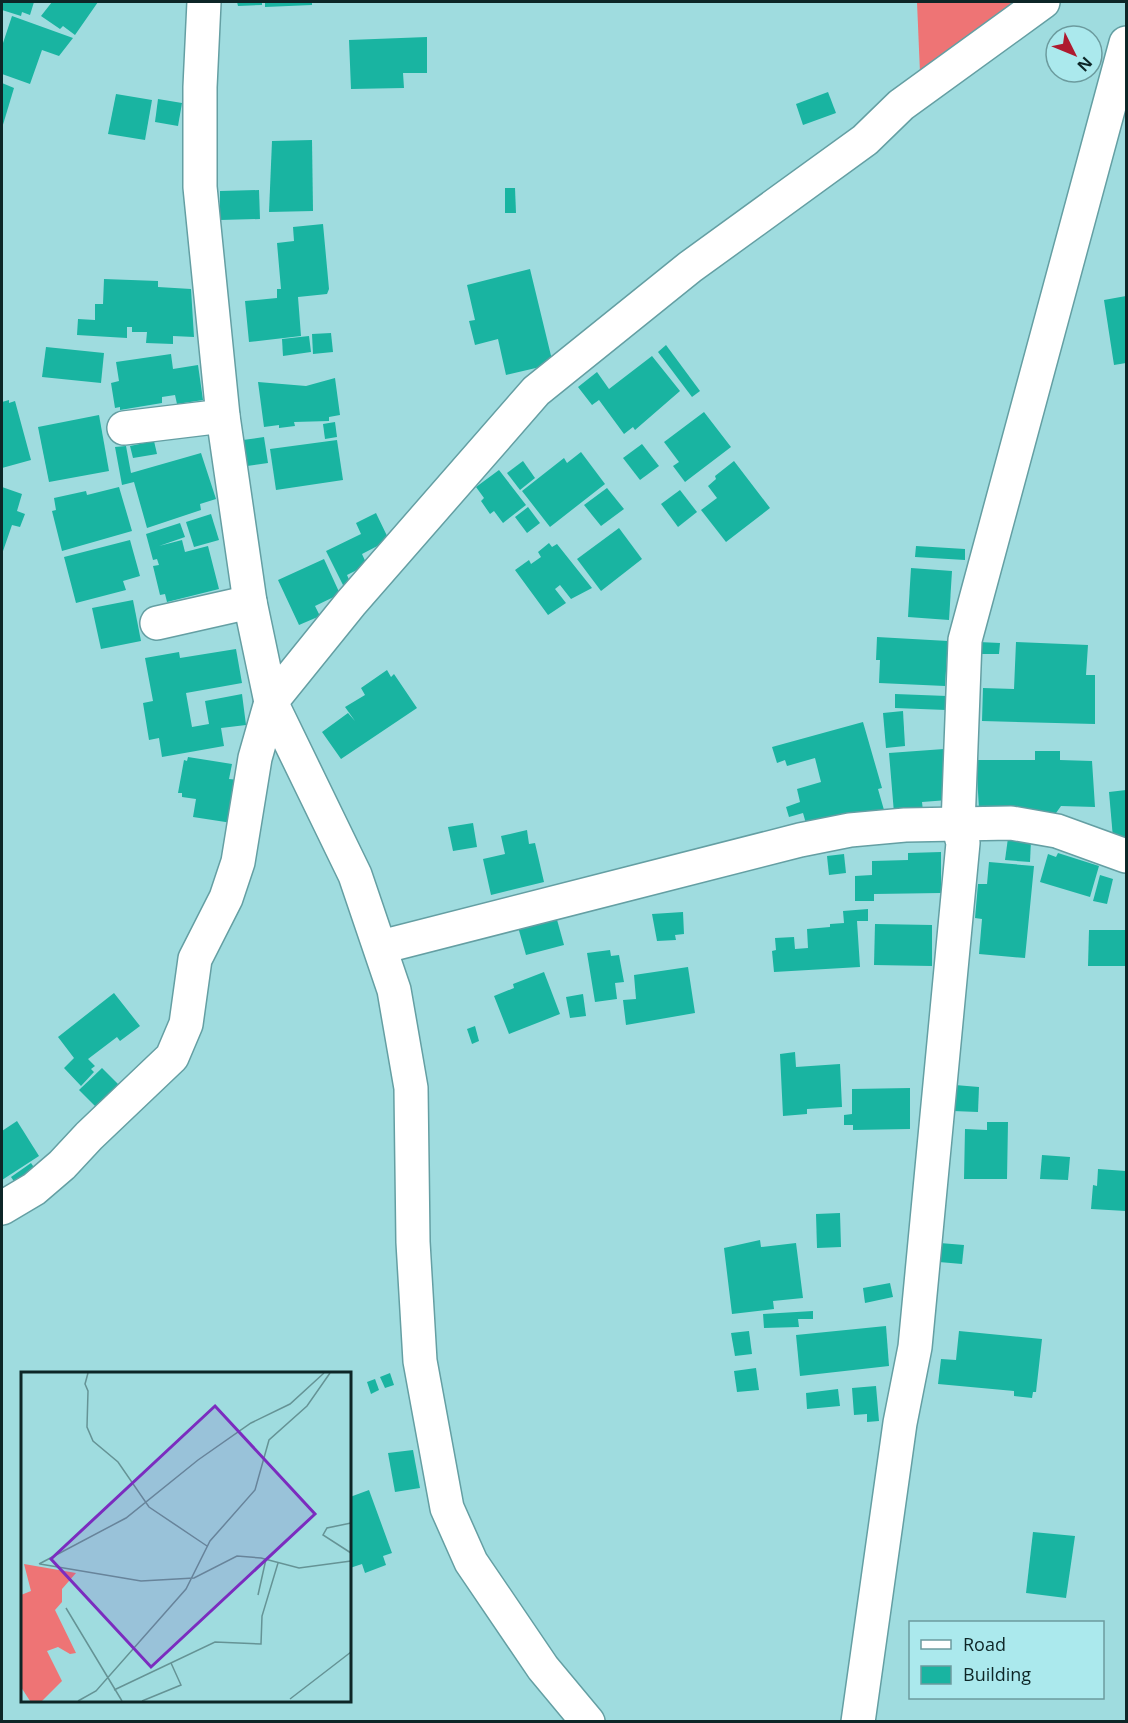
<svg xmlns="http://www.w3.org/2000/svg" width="1128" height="1723" font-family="'Open Sans',sans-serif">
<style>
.forest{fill:#ee7475}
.building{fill:#19b4a1}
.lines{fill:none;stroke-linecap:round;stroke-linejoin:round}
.minor-casing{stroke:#649fa3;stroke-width:36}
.minor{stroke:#fff;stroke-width:33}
.inset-road{fill:none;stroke:#659395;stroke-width:1.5}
.view{fill:#7b2cbf;fill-opacity:0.15;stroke:#7b2cbf;stroke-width:3}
.inset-edge{fill:none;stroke:#0d2627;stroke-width:3}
</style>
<rect width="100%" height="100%" fill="#9fdcdf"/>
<!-- forest -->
<path class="forest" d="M917,2H1014L920,73Z"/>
<!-- building -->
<g class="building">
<path d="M2,2H34L30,15L22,12L21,16L2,10Z"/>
<path d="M52,2H98L75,35L63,26L60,29L41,16Z"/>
<path d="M237,2H262V5L238,6Z"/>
<path d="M265,2H312V5L265,7Z"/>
<path d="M12,16L73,38L59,56L42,50L30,84L2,74V46Z"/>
<path d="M427,37V73H403L404,88L351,89L349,40Z"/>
<path d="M2,83L14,88L2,128Z"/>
<path d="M828,92L836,113L803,125L796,104Z"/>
<path d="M116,94L152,100L145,140L108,134Z"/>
<path d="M158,99L182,103L178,126L155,122Z"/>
<path d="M312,140L313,211L269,212L272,141Z"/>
<path d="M505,188H515L516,213H505Z"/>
<path d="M259,190L260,219L220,220V191Z"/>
<path d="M323,224L329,289L327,294L298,297L301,336L249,342L245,301L277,298V289H281L277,243L294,241L293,227Z"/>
<path d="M530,269L553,364L506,375L498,339L475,345L469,321L475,320L467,285Z"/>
<path d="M104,279L158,281V287L191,289L194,337L173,336V344L146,343L147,332H132V327H127V338L77,335L78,319L95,320V304H103Z"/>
<path d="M1126,296V363L1114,365L1104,300Z"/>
<path d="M331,333L333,352L313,354L312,334Z"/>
<path d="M309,336L311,352L283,356L282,339Z"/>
<path d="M666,345L700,391L692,397L658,352Z"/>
<path d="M46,347L104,353L101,383L42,377Z"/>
<path d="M171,354L173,369L198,365L203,400L177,404L175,395L162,397V403L120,410V407L115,408L111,383L119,381L116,362Z"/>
<path d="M652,356L680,391L635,430L633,427L624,434L599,400L592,405L578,387L597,372L609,389Z"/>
<path d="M335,378L340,415L329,417V421L294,422L295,426L279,428V425L264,427L258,382L306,386Z"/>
<path d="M9,400V403L15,401L31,460L2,468V402Z"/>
<path d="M704,412L731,447L685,482L673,466L679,462L664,442Z"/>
<path d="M99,415L109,471L49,482L38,427Z"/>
<path d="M335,422L337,437L325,439L323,424Z"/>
<path d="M264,437L268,463L247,466L243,440Z"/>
<path d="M337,440L343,480L276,490L270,449Z"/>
<path d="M154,441L157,454L133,458L130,446Z"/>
<path d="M642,444L659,466L640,480L623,458Z"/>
<path d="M126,446L131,473L201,453L216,499L200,504L201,510L147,528L134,482L122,485L115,447Z"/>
<path d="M581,452L605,484L550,527L522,491L564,458L567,463Z"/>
<path d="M523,461L535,478L520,490L507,473Z"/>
<path d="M734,461L770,508L726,542L701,510L717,498L708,486L716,479L715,476Z"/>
<path d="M499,470L526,505L503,523L494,511L490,514L481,501L484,498L476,487Z"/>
<path d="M2,487L22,494L17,511L25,514L20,527L12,525L2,554Z"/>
<path d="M119,487L132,531L62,551L52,511L56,510L54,498L86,491L87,495Z"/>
<path d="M607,488L624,509L601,526L584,505Z"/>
<path d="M680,490L697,512L678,527L661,504Z"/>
<path d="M528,507L540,523L527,533L515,517Z"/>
<path d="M376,513L389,540L362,554L367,565L347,575L351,584L344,587L326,551L361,534L356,523Z"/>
<path d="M211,514L219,540L194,547L186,522Z"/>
<path d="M180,523L185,537L159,546L182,540L185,552L208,546L219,589L167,602L165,594L160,595L153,566L159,565L157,559L153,560L146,534Z"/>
<path d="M619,528L642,559L601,591L577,559Z"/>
<path d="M130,540L140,576L123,581L126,590L76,603L64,557Z"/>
<path d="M549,543L552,547L557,544L592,588L571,599L560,585L555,589L566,603L548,615L515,570L529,560L531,564L541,557L538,552Z"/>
<path d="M916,546L965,549V560L915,557Z"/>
<path d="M324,559L340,594L315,606L320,616L299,625L278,580Z"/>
<path d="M911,568L952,571L949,620L908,617Z"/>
<path d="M133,600L141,641L101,649L92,608Z"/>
<path d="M877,637L948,641L945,686L879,683L880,660H876Z"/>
<path d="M979,642L1000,643L999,654H980Z"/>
<path d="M1016,642L1088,645L1086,675H1095V724L982,721L983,688L1014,689Z"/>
<path d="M236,649L242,683L186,693L192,727L209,724L205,701L242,694L246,725L221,728L224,746L162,757L159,738L149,740L143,703L153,701L145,658L179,652L180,658Z"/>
<path d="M387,670L391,677L394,674L417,708L341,759L322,732L348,713L355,721L345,707L365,695L361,688Z"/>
<path d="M895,694L947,696L946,710L895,708Z"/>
<path d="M903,711L905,746L886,748L883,713Z"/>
<path d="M863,722L882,788L878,789L884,810L807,827L803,813L789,817L786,807L800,802L797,789L821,782L815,758L787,766L785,760L777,763L772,747Z"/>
<path d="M944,749L948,800L922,802L923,811L894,813L889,753Z"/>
<path d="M1035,751H1060V760L1092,761L1095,807L1061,806L1056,813H1021V807L979,808L976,760H1035Z"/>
<path d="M188,757L232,764L229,779L239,780L232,823L193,817L196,799L182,797V793H178L184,760L187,761Z"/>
<path d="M1126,790V837L1113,838L1109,792Z"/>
<path d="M473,823L477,847L453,851L448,827Z"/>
<path d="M527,830L529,844L535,843L544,882L491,895L483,859L505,854L501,836Z"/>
<path d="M1008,838L1031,840L1030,862L1005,860Z"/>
<path d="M941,852V893L874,894V901H855V876L872,875V861L908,860V853Z"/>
<path d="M1058,853L1099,866L1090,897L1040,882L1048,854L1056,857Z"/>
<path d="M844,854L846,873L829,875L827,856Z"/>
<path d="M989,862L1034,866L1025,958L979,954L982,919L975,918L978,884H987Z"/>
<path d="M1100,875L1113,879L1107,904L1093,901Z"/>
<path d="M868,909V921H857L860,967L774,972L772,951L776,950L775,938L794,937L795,949L808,948L807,929L830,927V924L844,923L843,911Z"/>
<path d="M683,912L684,934L675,935L676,940L657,941L652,914Z"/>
<path d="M556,916L564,945L526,955L518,927Z"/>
<path d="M875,924L932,925V966L874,965Z"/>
<path d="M1089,930H1126V966H1088Z"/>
<path d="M610,950L611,956L619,955L624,982L615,983L617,999L595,1002L587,953Z"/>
<path d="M688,967L695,1013L626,1025L623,1000L636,999L634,975Z"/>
<path d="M544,972L560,1014L509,1034L494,996L514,988L513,984Z"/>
<path d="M114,993L140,1026L120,1041L117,1037L88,1059L95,1066L91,1069L94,1072L81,1086L64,1068L74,1058L58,1037Z"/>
<path d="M583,994L586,1016L570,1018L566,997Z"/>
<path d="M475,1026L479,1041L472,1044L467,1029Z"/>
<path d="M795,1052L796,1067L840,1064L842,1107L807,1109V1114L783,1116L780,1054Z"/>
<path d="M102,1068L123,1089L101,1112L79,1090Z"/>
<path d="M955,1085L979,1087L978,1112L953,1111Z"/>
<path d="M910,1088V1129L853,1130V1125H844V1115L852,1114V1089Z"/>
<path d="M17,1121L39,1156L2,1180V1131Z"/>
<path d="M987,1122H1008L1007,1179H964L965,1129L987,1130Z"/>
<path d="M1042,1155L1070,1157L1068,1180L1040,1179Z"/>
<path d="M31,1163L38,1173L18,1187L11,1177Z"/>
<path d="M1098,1169L1126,1171V1211L1091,1209L1093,1185L1097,1186Z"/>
<path d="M840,1213L841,1247L817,1248L816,1214Z"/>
<path d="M760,1240L761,1247L796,1243L803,1298L773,1301L774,1309L732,1314L724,1248Z"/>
<path d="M940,1243L964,1245L962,1264L939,1262Z"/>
<path d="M890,1283L893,1297L865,1303L863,1288Z"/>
<path d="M813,1311V1319H798L799,1327L764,1328L763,1314Z"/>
<path d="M886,1326L889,1366L800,1376L796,1335Z"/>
<path d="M749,1331L752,1354L735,1356L731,1333Z"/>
<path d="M959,1331L1042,1339L1036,1392H1033L1032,1398L1014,1396V1391L938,1384L941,1359L956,1360Z"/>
<path d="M756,1368L759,1390L737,1392L734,1371Z"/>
<path d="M390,1373L394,1385L385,1388L380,1377Z"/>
<path d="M375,1379L379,1390L371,1394L367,1382Z"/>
<path d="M876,1386L879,1421L867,1422V1414L854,1415L852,1388Z"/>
<path d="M838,1389L840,1406L807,1409L806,1393Z"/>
<path d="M413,1450L420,1488L395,1492L388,1453Z"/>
<path d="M369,1490L392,1553L383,1556L386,1565L365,1573L362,1564L350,1568V1497Z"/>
<path d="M1033,1532L1075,1536L1066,1598L1026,1593Z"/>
</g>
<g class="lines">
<defs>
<g id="minor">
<path d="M204,2L200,87V187L223,416L250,602L271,702L355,875L394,990L411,1088L413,1242L420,1361L447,1508L471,1562L543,1668L588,1722"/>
<path d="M124,428L223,416"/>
<path d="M157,623L250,602"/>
<path d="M381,947L800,840L850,830L905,825L1011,823L1057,831L1126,856"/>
<path d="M2,1208L34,1189L62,1165L89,1136L172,1057L186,1024L195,959L226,898L238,862L255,758L271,702L351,603L536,391L690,267L865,140L901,105L1043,2"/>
<path d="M858,1722L900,1423L915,1347L963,843L958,825L965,640L1126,43"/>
</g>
</defs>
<!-- minor casing -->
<use href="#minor" class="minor-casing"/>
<!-- minor -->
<use href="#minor" class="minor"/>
</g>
<!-- overview -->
<g transform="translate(21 1372)">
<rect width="330" height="330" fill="#9fdcdf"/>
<path d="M3,192L55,201L41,217V230L34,238L55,281L49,282L37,275L26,279L41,309L21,329H9L0,315V223L10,219Z" fill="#ee7475"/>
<path class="inset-road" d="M67,1L64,12L67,19L66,55L72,69L97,90L128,135L186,174M330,151L306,156L302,163L330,181M18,192L105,146L177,88L230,51L269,32L303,1M19,192L120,209L173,206L216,184L240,186L278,196L330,189M237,223L245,187M45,236L101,329M93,318L194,270L240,272L241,244L257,191M269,327L330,280M57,329L75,319L165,217L189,169L234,118L248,68L286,34L309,1M121,329L160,313L150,291"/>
<path class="view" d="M194,34L294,142L130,295L30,187Z"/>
<rect width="330" height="330" class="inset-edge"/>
</g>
<!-- border -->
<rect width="1128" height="1723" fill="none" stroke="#0d2627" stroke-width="6"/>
<!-- legend -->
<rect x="909" y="1621" width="195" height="78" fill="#abe9ed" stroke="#6c9b9e" stroke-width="1.5"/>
<rect x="921" y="1640" width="30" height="9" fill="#ffffff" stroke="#6c9b9e" stroke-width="1.5"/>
<text x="963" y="1651" font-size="18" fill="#0d2627">Road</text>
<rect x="921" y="1666" width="30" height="18" fill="#19b4a1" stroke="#6c9b9e" stroke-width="1.5"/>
<text x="963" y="1681" font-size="18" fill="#0d2627">Building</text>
<!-- north arrow -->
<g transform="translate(1074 54) rotate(133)"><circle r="28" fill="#abe9ed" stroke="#6c9b9e" stroke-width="1.5"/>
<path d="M0-4.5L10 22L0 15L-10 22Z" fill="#ae1a2f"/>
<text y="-9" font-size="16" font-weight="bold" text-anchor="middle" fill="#0d2627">N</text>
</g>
</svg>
